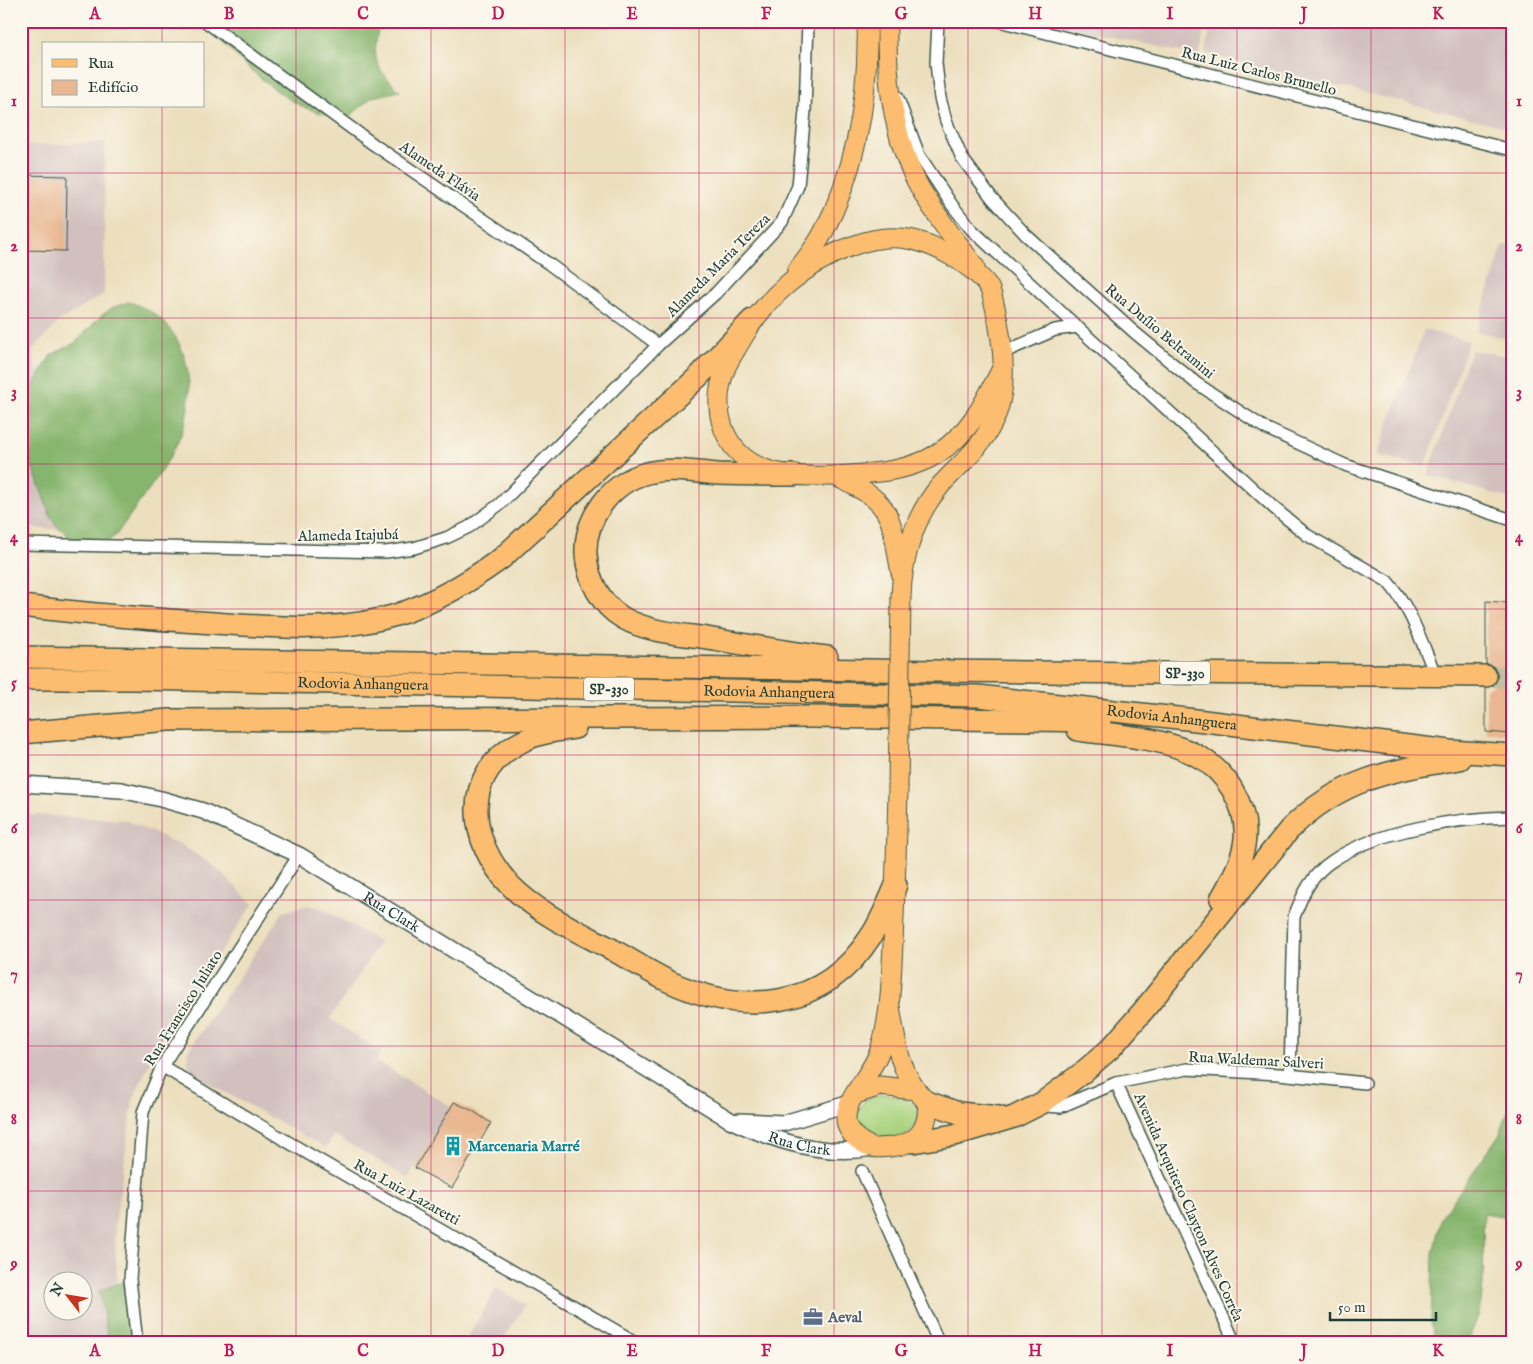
<svg xmlns="http://www.w3.org/2000/svg" width="1533" height="1364" font-family="'IM FELL English',serif">
<style>
.industrial{fill:#d1c0bd;fill-rule:evenodd}
.green{fill:#a9d37e;stroke:#648859}
.forest{fill:#86b56d;stroke:#527950}
.building{fill:#e9b791}
.lines{fill:none;stroke-linecap:round;stroke-linejoin:round}
.motorway-tunnel{stroke:#c3bfa2;stroke-width:21;stroke-dasharray:21 11;stroke-linecap:butt}
.minor-casing{stroke:#3e5549;stroke-width:14}
.tertiary-casing{stroke:#3e5549;stroke-width:18}
.primary-casing{stroke:#3e5549;stroke-width:21}
.motorway-casing{stroke:#3e5549;stroke-width:24}
.minor{stroke:#fff;stroke-width:11}
.tertiary{stroke:#fff;stroke-width:15}
.primary{stroke:#fcbd6f;stroke-width:19}
.motorway{stroke:#fcbd6f;stroke-width:21}
.primary-bridge-casing{stroke:#3e5549;stroke-width:21;stroke-linecap:butt}
.primary-bridge{stroke:#fcbd6f;stroke-width:19}
.grid{fill:none;stroke:#c2185b;stroke-width:1;stroke-opacity:0.55}
.labels{text-anchor:middle;stroke-width:4;stroke-linejoin:round;paint-order:stroke}
.shield{fill:#fbf7ec;stroke:#61756b;stroke-width:1}
.shield-label{font-size:14px;font-weight:bold;fill:#1f3d34}
.street-label{font-size:15px;fill:#1f3d34;stroke:#fbf7ec}
.culture-label{font-size:15px;font-weight:bold;fill:#0d838f;stroke:#fbf7ec;text-anchor:start}
.service-label{font-size:15px;font-weight:bold;fill:#4e5e75;stroke:#fbf7ec;text-anchor:start}
.neatline{fill:none;stroke:#c2185b;stroke-width:2}
.grid-label{font-size:16px;text-anchor:middle;font-weight:bold;fill:#c2185b}
</style>
<rect width="100%" height="100%" fill="#fbf7ec"/>
<filter id="ink" filterUnits="userSpaceOnUse"><feTurbulence type="fractalNoise" baseFrequency=".02" numOctaves="2"/><feDisplacementMap in="SourceGraphic" scale="10" xChannelSelector="R" yChannelSelector="G"/><feConvolveMatrix kernelMatrix="1 2 1 2 8 2 1 2 1" color-interpolation-filters="sRGB"/></filter>
<filter id="wash" filterUnits="userSpaceOnUse"><feTurbulence type="fractalNoise" baseFrequency=".0096" numOctaves="4" result="noise"/><feDisplacementMap in="SourceGraphic" scale="20" xChannelSelector="R" yChannelSelector="G"/><feGaussianBlur stdDeviation="1.12" result="paint"/><feColorMatrix in="noise" values="0 0 0 0 0 0 0 0 0 0 0 0 0 0 0 0 0 1.4 0 .05"/><feComposite in="paint" operator="in"/></filter>
<g filter="url(#wash)">
<rect width="100%" height="100%" fill="#ecdfbe"/>
<!-- industrial -->
<g class="industrial">
<path d="M1042,21H1205L1200,56Z"/>
<path d="M1211,21H1512V109L1506,127L1206,54Z"/>
<path d="M105,142L104,294L61,320L32,350L78,531L21,527V146Z"/>
<path d="M1503,245L1512,246V340L1476,331Z"/>
<path d="M1424,330L1469,341L1425,467L1377,455Z"/>
<path d="M1471,350L1512,357V499L1428,475Z"/>
<path d="M21,814L125,820L183,846L217,868L253,904L158,1043L133,1100L115,1226L119,1343H21ZM52,1282H82V1312H52Z"/>
<path d="M307,905L321,908L380,942L330,1019L381,1052L376,1061L452,1107L408,1178L334,1135L326,1148L190,1073L187,1052L283,912Z"/>
<path d="M497,1288L525,1305L501,1343H464Z"/>
</g>
<!-- green -->
<path class="green" d="M880,1094C898,1096 915,1097 919,1117L909,1133L886,1143L863,1134L855,1117L865,1100Z"/>
<!-- forest -->
<g class="forest">
<path d="M207,21H380C372,59 372,64 400,91L372,97L349,117C337,115 323,115 311,110C276,97 228,52 207,21Z"/>
<path d="M128,302C191,318 202,395 176,446C160,477 136,506 116,535L106,543L95,544L71,538L57,526L50,515L25,446L30,426V391L51,355L75,343L101,316L112,308Z"/>
<path d="M1512,1102V1220L1509,1217L1484,1213C1481,1254 1491,1309 1465,1343H1441L1435,1338L1431,1323L1433,1254L1441,1218L1499,1135Z"/>
<path d="M130,1279L137,1343H109L99,1291Z"/>
</g>
<g id="blocks">
<!-- building -->
<g class="building">
<path d="M21,175L67,176L66,251L21,250Z"/>
<path d="M1486,601L1512,603V734L1486,732V688L1496,683L1498,676L1493,666L1486,664Z"/>
<path d="M454,1102L473,1111L491,1123L452,1188L415,1168Z"/>
</g>
</g>
</g>
<g filter="url(#ink)">
<use href="#blocks" fill-opacity="0" stroke="#3e5549" stroke-width="1"/>
<g class="lines">
<!-- motorway-tunnel -->
<path class="motorway-tunnel" d="M1486,676L1512,677"/>
<defs>
<g id="minor">
<path d="M205,21L373,144L549,264L658,345"/>
<path d="M938,21L936,63L940,98L946,121L962,158L992,198L1026,235L1134,332L1196,383L1265,428L1345,465L1512,520"/>
<path d="M999,21L1512,150"/>
<path d="M897,96L919,155L952,205L971,229L1274,508L1307,535L1387,581C1411,607 1422,644 1436,676"/>
<path d="M1002,353L1055,330L1077,327"/>
<path d="M21,544L386,552L414,548L446,538L469,527L500,504L658,345L716,293L782,222L798,186L805,111L808,21"/>
<path d="M162,1066C318,1163 479,1250 637,1343"/>
<path d="M1290,1075L1294,917C1302,895 1312,874 1332,861C1377,830 1458,818 1512,817"/>
<path d="M1116,1083L1235,1343"/>
<path d="M1042,1103L1046,1106L1060,1107L1116,1083L1187,1069L1279,1074L1365,1083"/>
<path d="M862,1171L939,1343"/>
<path d="M137,1343L130,1279L143,1112L162,1066L299,855"/>
</g>
<g id="tertiary">
<path id="s1" d="M21,784L121,790L161,799L203,811L299,855L730,1120C775,1141 823,1157 873,1148"/>
<path d="M739,1121L784,1123L847,1104"/>
</g>
<g id="primary">
<path d="M887,21C886,80 893,147 926,198C941,222 958,244 975,267"/>
<path d="M797,271C805,259 816,247 823,233C857,168 869,95 867,21"/>
<path d="M837,477C894,504 890,514 901,573"/>
<path d="M901,597C902,559 914,516 940,486C958,466 980,449 992,424C1010,390 1003,343 995,307C993,301 992,291 988,286C981,275 966,265 955,258C920,237 891,231 852,246C807,263 766,296 742,339C737,348 730,358 726,367C710,407 721,451 762,468C787,478 822,477 849,475C879,473 911,470 937,454C970,433 985,402 1002,368"/>
<path d="M890,1006C896,1042 899,1076 927,1102C930,1128 917,1145 890,1147C884,1147 876,1149 871,1147C815,1121 869,1085 880,1050C891,1016 891,980 893,944C895,892 897,840 898,788"/>
<path d="M856,1094L880,1086L915,1090"/>
</g>
<g id="motorway">
<path d="M794,475C769,475 744,475 718,474C695,472 670,467 647,473C611,482 584,519 586,555C588,580 601,605 623,618C648,632 679,634 707,638C747,645 787,652 827,657"/>
<path d="M21,606C86,614 150,619 214,623C270,627 326,632 381,619C425,609 465,585 502,558L699,376L752,320"/>
<path d="M21,657L934,671L1486,676"/>
<path id="s2" d="M21,679H134L978,696L1196,720L1450,751L1512,755"/>
<path d="M575,728C556,731 538,733 521,742C460,774 468,841 510,885C538,914 580,932 615,951C632,961 650,972 668,981C743,1016 823,1011 871,936C881,921 888,903 896,885"/>
<path d="M1078,730C1115,735 1160,737 1194,754C1210,762 1223,774 1232,789C1257,830 1243,861 1221,899"/>
<path d="M21,733L169,720L812,717L1100,721"/>
<path d="M927,1102L959,1113L999,1117"/>
<path d="M913,1142L954,1135L1014,1117L1042,1103L1082,1073L1111,1048L1143,1011L1289,830C1339,779 1392,770 1460,759"/>
</g>
</defs>
<!-- minor casing -->
<use href="#minor" class="minor-casing"/>
<!-- tertiary casing -->
<use href="#tertiary" class="tertiary-casing"/>
<!-- primary casing -->
<use href="#primary" class="primary-casing"/>
<!-- motorway casing -->
<use href="#motorway" class="motorway-casing"/>
<!-- minor -->
<use href="#minor" class="minor"/>
<!-- tertiary -->
<use href="#tertiary" class="tertiary"/>
<!-- primary -->
<use href="#primary" class="primary"/>
<!-- motorway -->
<use href="#motorway" class="motorway"/>
<defs>
<path id="primary-bridge" d="M898,788L901,597"/>
</defs>
<!-- primary-bridge casing -->
<use href="#primary-bridge" class="primary-bridge-casing"/>
<!-- primary-bridge -->
<use href="#primary-bridge" class="primary-bridge"/>
</g>
</g>
<!-- grid -->
<path class="grid" d="M162,21V44M296,21V1343M431,21V1343M565,21V1343M699,21V1343M834,21V1343M968,21V1343M1102,21V1343M1237,21V1343M1371,21V1343M162,106V1343M21,173H1512M21,318H1512M21,464H1512M21,609H1512M21,755H1512M21,900H1512M21,1046H1512M21,1191H1512"/>
<!-- icons -->
<defs>
<symbol id="building-bare" viewBox="-9 -9 18 18"><path d="M-4-6H4V6H1V3H-1V6H-4ZM-2.5-4.3h1.7v1.8h-1.7ZM.8-4.3h1.7v1.8H.8ZM-2.5-1h1.7V.8h-1.7ZM.8-1h1.7V.8H.8Z" fill="#0f9aa8" stroke="#fbf7ec" stroke-width="2.5" paint-order="stroke"/></symbol>
<symbol id="office-bare" viewBox="-9 -9 18 18"><path d="M-6-3h4V-5.5h4V-3h4V5H-6ZM-1-4.5V-3h2v-1.5ZM-6 0V1H6V0Z" fill="#5c6f8a" stroke="#fbf7ec" stroke-width="2.5" paint-order="stroke"/></symbol>
</defs>
<g fill-rule="evenodd">
<use href="#building-bare" x="439" y="1132" width="28" height="28"/>
<use href="#office-bare" x="799" y="1303" width="28" height="28"/>
</g>
<g class="labels">
<!-- shield labels -->
<g class="shield">
<rect x="1160" y="661.5" width="50" height="23" rx="4"/>
<rect x="584" y="677.5" width="50" height="23" rx="4"/>
</g>
<g class="shield-label">
<text x="1185" y="678">SP-330</text>
<text x="609" y="694">SP-330</text>
</g>
<!-- street labels -->
<g class="street-label">
<text transform="translate(1259 71) rotate(14)" y="5">Rua Luiz Carlos Brunello</text>
<text transform="translate(440 171) rotate(34)" y="5">Alameda Flávia</text>
<text transform="translate(718 265) rotate(-45)" y="5">Alameda Maria Tereza</text>
<text transform="translate(1160 331) rotate(40)" y="5">Rua Duílio Beltramini</text>
<text transform="translate(348 535) rotate(-1)" y="5">Alameda Itajubá</text>
<text dy="5" stroke="none"><textPath href="#s2" startOffset="342">Rodovia Anhanguera</textPath></text>
<text dy="5" stroke="none"><textPath href="#s2" startOffset="748">Rodovia Anhanguera</textPath></text>
<text dy="5" stroke="none"><textPath href="#s2" startOffset="1152">Rodovia Anhanguera</textPath></text>
<text dy="5" stroke="none"><textPath href="#s1" startOffset="399">Rua Clark</textPath></text>
<text transform="translate(183 1008) rotate(-58)" y="5">Rua Francisco Juliato</text>
<text transform="translate(1256 1060) rotate(3)" y="5">Rua Waldemar Salveri</text>
<text dy="5" stroke="none"><textPath href="#s1" startOffset="870">Rua Clark</textPath></text>
<text transform="translate(407 1192) rotate(29)" y="5">Rua Luiz Lazaretti</text>
<text transform="translate(1189 1207) rotate(66)" y="5">Avenida Arquiteto Clayton Alves Corrêa</text>
</g>
<!-- culture labels -->
<g class="culture-label">
<text x="468" y="1151">Marcenaria Marré</text>
</g>
<!-- service labels -->
<g class="service-label">
<text x="828" y="1322">Aeval</text>
</g>
</g>
<!-- margin -->
<rect width="1533" height="1364" fill="none" stroke="#fbf7ec" stroke-width="55"/>
<!-- legend -->
<rect x="42" y="42" width="162" height="65" fill="#fbf7ec" stroke="#a3ada2"/>
<rect x="52" y="59" width="25" height="8" fill="#fcbd6f" stroke="#a3ada2"/>
<text x="88" y="68" font-size="15" fill="#1f3d34">Rua</text>
<rect x="52" y="80" width="25" height="15" fill="#e9b791" stroke="#a3ada2"/>
<text x="88" y="92" font-size="15" fill="#1f3d34">Edifício</text>
<!-- north arrow -->
<g transform="translate(68 1296) rotate(301)"><circle r="24" fill="#fbf7ec" stroke="#a3ada2"/>
<path d="M0-4L9 19L0 12L-9 19Z" fill="#c8321e"/>
<text y="-8" font-size="14" font-weight="bold" text-anchor="middle" fill="#1f3d34">N</text>
</g>
<!-- scale -->
<path d="M1330 1312v8h106v-8" fill="none" stroke="#1f3d34" stroke-width="2.5"/>
<text x="1338" y="1312" font-size="15" fill="#1f3d34" stroke="#fbf7ec" stroke-width="4" paint-order="stroke">50 m</text>
<rect x="28" y="28" width="1478" height="1308" class="neatline"/>
<g class="grid-label">
<text x="95" y="19">A</text>
<text x="229" y="19">B</text>
<text x="363" y="19">C</text>
<text x="498" y="19">D</text>
<text x="632" y="19">E</text>
<text x="766" y="19">F</text>
<text x="901" y="19">G</text>
<text x="1035" y="19">H</text>
<text x="1170" y="19">I</text>
<text x="1304" y="19">J</text>
<text x="1438" y="19">K</text>
<text x="14" y="106">1</text>
<text x="1519" y="106">1</text>
<text x="14" y="251">2</text>
<text x="1519" y="251">2</text>
<text x="14" y="397">3</text>
<text x="1519" y="397">3</text>
<text x="14" y="542">4</text>
<text x="1519" y="542">4</text>
<text x="14" y="688">5</text>
<text x="1519" y="688">5</text>
<text x="14" y="833">6</text>
<text x="1519" y="833">6</text>
<text x="14" y="979">7</text>
<text x="1519" y="979">7</text>
<text x="14" y="1124">8</text>
<text x="1519" y="1124">8</text>
<text x="14" y="1269">9</text>
<text x="1519" y="1269">9</text>
<text x="95" y="1356">A</text>
<text x="229" y="1356">B</text>
<text x="363" y="1356">C</text>
<text x="498" y="1356">D</text>
<text x="632" y="1356">E</text>
<text x="766" y="1356">F</text>
<text x="901" y="1356">G</text>
<text x="1035" y="1356">H</text>
<text x="1170" y="1356">I</text>
<text x="1304" y="1356">J</text>
<text x="1438" y="1356">K</text>
</g>
</svg>
